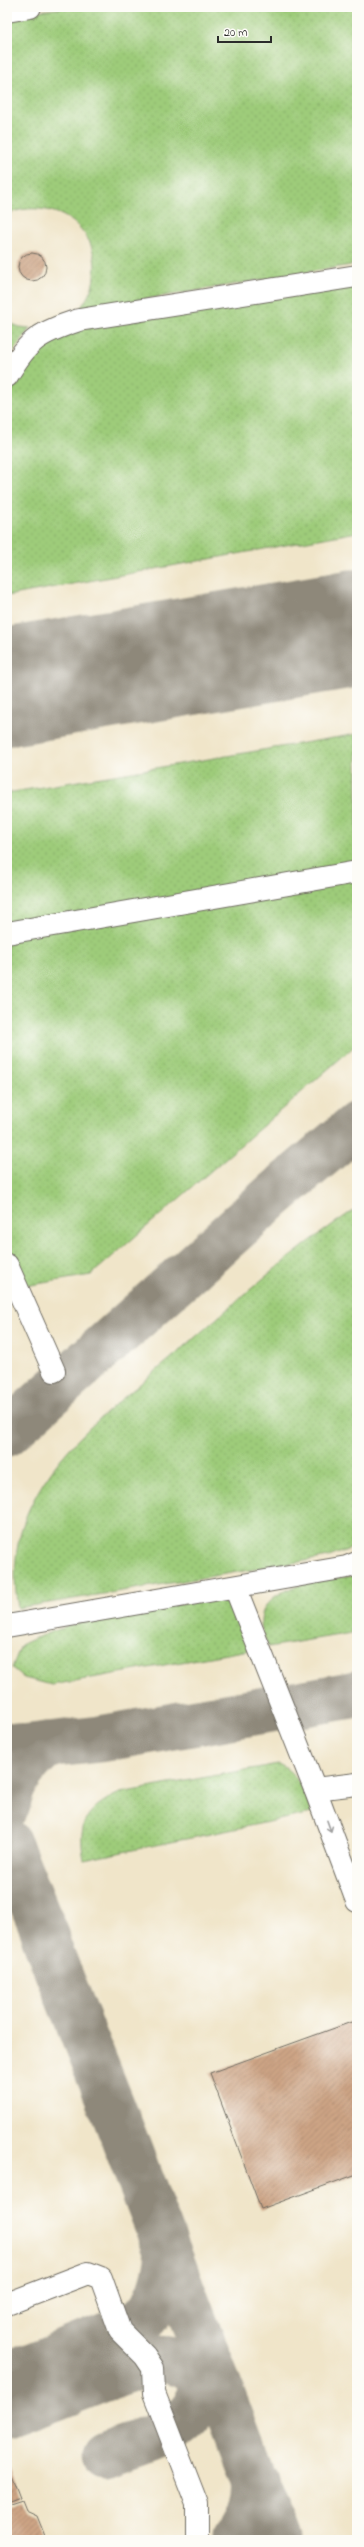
<svg xmlns="http://www.w3.org/2000/svg" width="364" height="2547" font-family="'Indie Flower',sans-serif">
<style>
.grass{fill:url(#grass-dots);stroke:#647c52}
.lines{fill:none;stroke-linecap:round;stroke-linejoin:round}
.taxiway{stroke:#8e887a;stroke-width:47}
.runway{stroke:#8e887a;stroke-width:118}
.building{fill:url(#building-hatch)}
.minor-casing{stroke:#706c62;stroke-width:24}
.minor{stroke:#fff;stroke-width:22}
.oneway{stroke:#a0a0a0}
</style>
<defs>
<pattern id="grass-dots" width="8" height="8" patternUnits="userSpaceOnUse"><rect width="8" height="8" fill="#9ecc7a"/><path d="M2 2h.1M6 6h.1" fill="none" stroke="#88af6a" stroke-width="1.8" stroke-linecap="round"/></pattern>
<pattern id="building-hatch" width="6" height="6" patternUnits="userSpaceOnUse"><rect width="6" height="6" fill="#cda485"/><path d="M-1 1l2-2M0 6l6-6M5 7l2-2" fill="none" stroke="#a7866d"/></pattern>
</defs>
<rect width="100%" height="100%" fill="#fdfcf7"/>
<filter id="ink" filterUnits="userSpaceOnUse"><feTurbulence type="fractalNoise" baseFrequency=".025" numOctaves="2"/><feDisplacementMap in="SourceGraphic" scale="8" xChannelSelector="R" yChannelSelector="G"/><feConvolveMatrix kernelMatrix="1 2 1 2 8 2 1 2 1" color-interpolation-filters="sRGB"/></filter>
<filter id="wash" filterUnits="userSpaceOnUse"><feTurbulence type="fractalNoise" baseFrequency=".012" numOctaves="4" result="noise"/><feDisplacementMap in="SourceGraphic" scale="16" xChannelSelector="R" yChannelSelector="G"/><feGaussianBlur stdDeviation="0.9" result="paint"/><feColorMatrix in="noise" values="0 0 0 0 0 0 0 0 0 0 0 0 0 0 0 0 0 1.4 0 .05"/><feComposite in="paint" operator="in"/></filter>
<g filter="url(#wash)">
<rect width="100%" height="100%" fill="#f0e5c9"/>
<!-- grass -->
<g class="grass">
<path d="M70,7H357V264L79,310C86,300 93,290 94,277C102,226 51,196 7,214V15Z"/>
<path d="M357,285V532L7,596V397L30,359L41,346L75,330Z"/>
<path d="M7,322L20,327L30,328L7,360Z"/>
<path d="M357,734V1044L91,1275L7,1289V793Z"/>
<path d="M357,1208V1546L329,1557L18,1608C12,1572 15,1537 32,1503C63,1440 125,1398 176,1354C235,1303 292,1250 357,1208Z"/>
<path d="M357,1575V1632L268,1647C266,1640 261,1631 261,1623C260,1583 329,1580 357,1575Z"/>
<path d="M214,1599L234,1607L249,1650L52,1685L24,1678L12,1668L21,1645C80,1615 149,1610 214,1599Z"/>
<path d="M278,1764C299,1773 304,1793 312,1813L84,1860C77,1823 86,1808 120,1793Z"/>
</g>
<g class="lines">
<!-- taxiway -->
<g class="taxiway">
<path d="M7,1433L276,1193L357,1125"/>
<path d="M7,1745L21,1748L100,1739L357,1694"/>
<path d="M7,1805C12,1779 27,1762 46,1745"/>
<path d="M7,1841L47,1938L45,1939L118,2122L277,2540"/>
<path d="M17,2372L140,2322C160,2305 165,2281 169,2256"/>
<path d="M12,2414L154,2359C182,2358 202,2372 220,2391"/>
<path d="M105,2455C161,2434 202,2430 209,2362"/>
<path d="M237,2540C251,2520 256,2502 254,2478"/>
</g>
<!-- runway -->
<path class="runway" d="M7,687L357,628"/>
</g>
<g id="blocks">
<!-- building -->
<g class="building">
<circle cx="32" cy="267" r="14"/>
<path d="M357,2020V2174L261,2209L210,2073Z"/>
<path d="M7,2464L20,2498L7,2503Z"/>
<path d="M22,2501L26,2511L37,2516L45,2536L44,2540H7V2506Z"/>
</g>
</g>
</g>
<g filter="url(#ink)">
<use href="#blocks" fill-opacity="0" stroke="#706c62" stroke-width="1"/>
<g class="lines">
<defs>
<g id="minor">
<path d="M7,11L30,7"/>
<path d="M7,376C29,339 39,333 79,320L357,276"/>
<path d="M7,933L357,872"/>
<path d="M7,1265L54,1371"/>
<path d="M235,1587L315,1789L357,1784"/>
<path d="M7,1626L347,1567L357,1563"/>
<path d="M315,1789L357,1901"/>
<path d="M7,2304L88,2273L101,2278L120,2331L145,2356L153,2368L154,2393L197,2504V2540"/>
</g>
</defs>
<!-- minor casing -->
<use href="#minor" class="minor-casing"/>
<!-- minor -->
<use href="#minor" class="minor"/>
</g>
<!-- one-way arrows -->
<defs><path id="oneway-shaft" d="M-6 0H5M1.5-3L5.5 0L1.5 3" fill="none" stroke-width="1.6" stroke-linecap="round" stroke-linejoin="round"/></defs>
<use class="oneway" href="#oneway-shaft" transform="translate(329 1826) rotate(70)"/>
</g>
<!-- margin -->
<rect width="364" height="2547" fill="none" stroke="#fdfcf7" stroke-width="24"/>
<!-- scale -->
<path d="M218 36v6h53v-6" fill="none" stroke="#2b2b2b" stroke-width="2"/>
<text x="224" y="36" font-size="12" fill="#2b2b2b" stroke="#fdfcf7" stroke-width="3" paint-order="stroke">20 m</text>
</svg>
